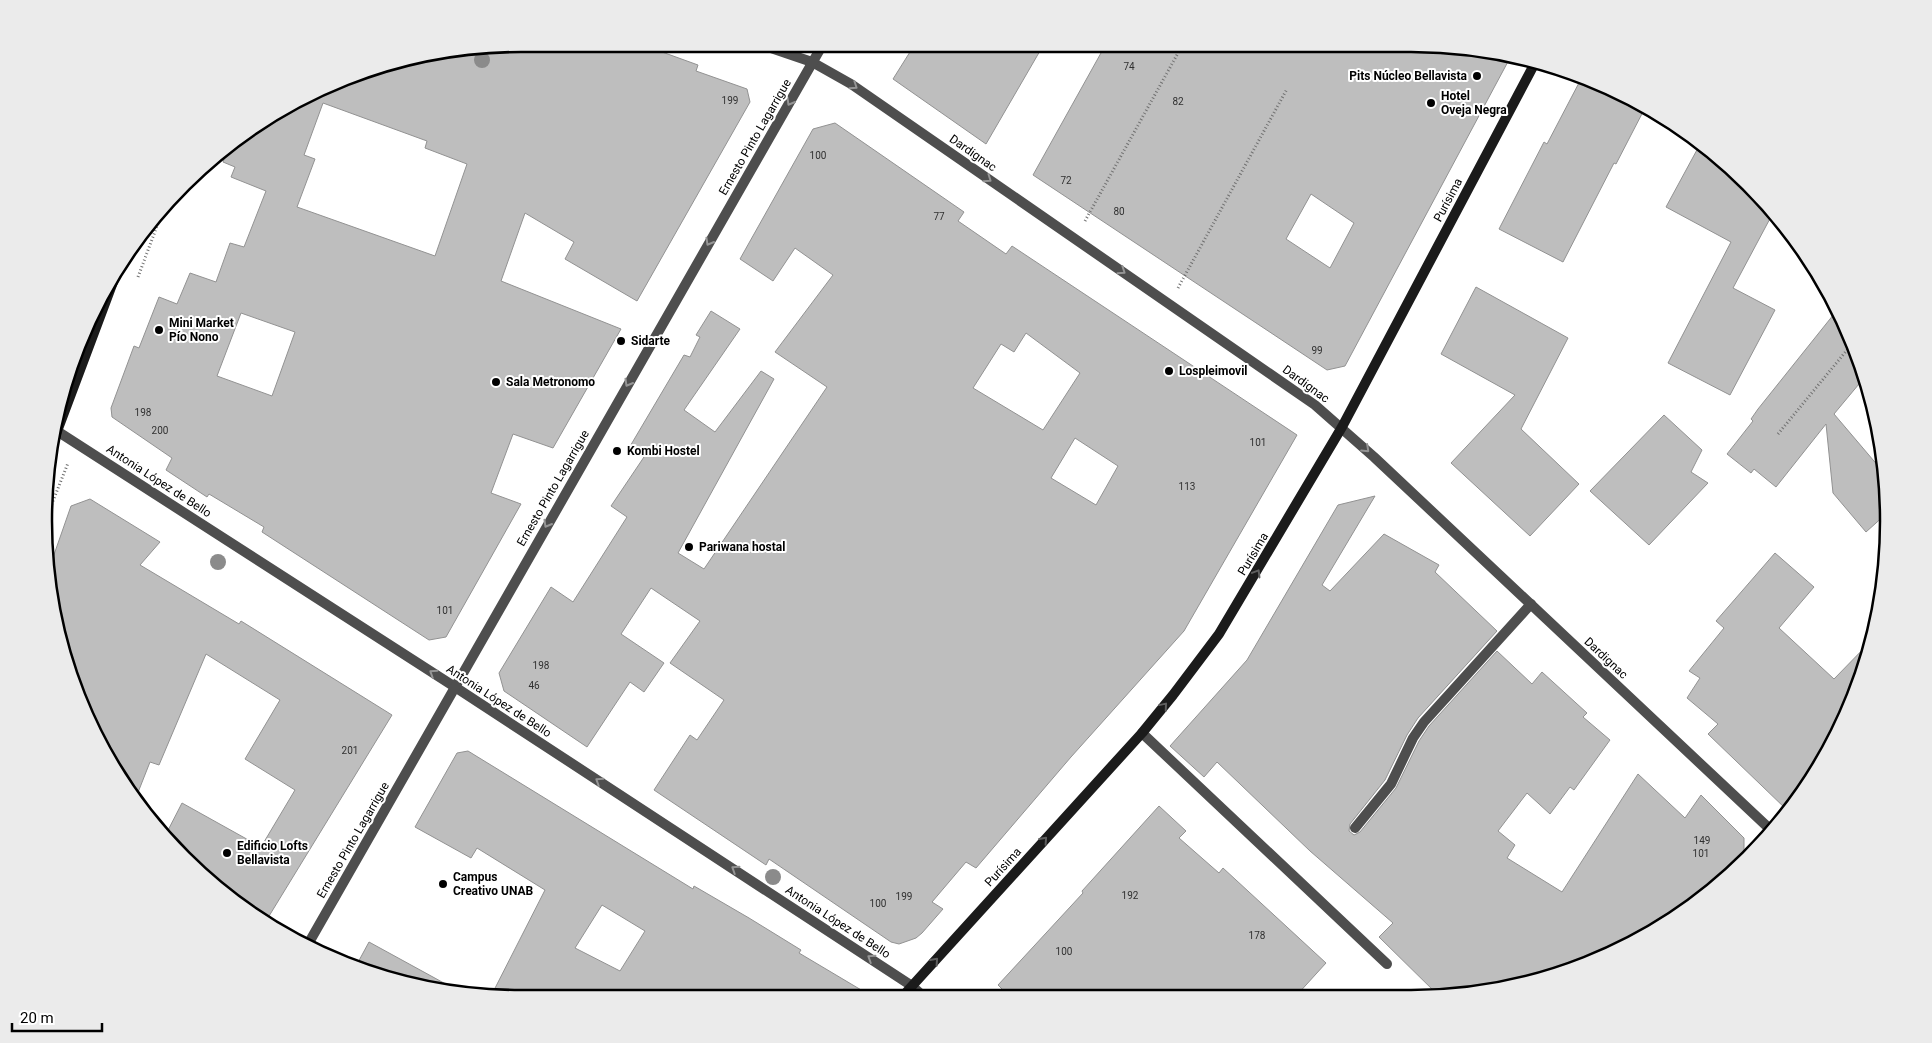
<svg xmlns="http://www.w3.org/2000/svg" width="1932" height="1043" font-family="Roboto,sans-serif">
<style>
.building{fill:#bebebe;stroke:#929292;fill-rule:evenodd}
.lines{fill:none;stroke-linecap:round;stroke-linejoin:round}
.path{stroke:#707070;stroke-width:3;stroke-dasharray:1 2.5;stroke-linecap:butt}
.service{stroke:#4e4e4e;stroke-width:10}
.minor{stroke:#4e4e4e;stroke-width:10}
.secondary{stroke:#1b1b1b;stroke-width:10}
.tree{fill:#8b8b8b}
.oneway{stroke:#959595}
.oneway2{stroke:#5f5f5f}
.poi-dot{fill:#000;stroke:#fff;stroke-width:2}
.labels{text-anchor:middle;stroke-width:4;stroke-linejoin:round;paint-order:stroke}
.number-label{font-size:10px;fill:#303030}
.poi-label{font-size:12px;font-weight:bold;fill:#000;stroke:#fff;text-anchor:start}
.street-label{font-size:12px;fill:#000;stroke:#fff}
.rim{fill:none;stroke:#000;stroke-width:2.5}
</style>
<rect width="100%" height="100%" fill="#fff"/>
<!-- building -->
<g class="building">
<path d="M522,44H640L698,65L696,71L747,89L750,102L637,301L565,259L574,242L525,213L501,281L621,329L553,448L513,434L491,493L521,504L446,637L429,640L262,532L264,527L209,494L207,497L166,470L172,458L112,417L111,408L134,346L139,348L159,297L177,304L190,273L216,282L230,243L244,247L266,191L231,177L235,167L223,162L230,143L368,69ZM323,103L427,141L425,148L467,164L435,256L297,207L315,159L304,155ZM241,313L295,332L272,396L217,376Z"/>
<path d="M915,44H1044L986,144L893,79Z"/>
<path d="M1106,44L1441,45L1511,56L1345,366L1327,370L1033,175ZM1311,194L1354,223L1330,268L1286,239Z"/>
<path d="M1581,79L1646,106L1616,164L1614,163L1563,262L1499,229L1544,142L1547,144Z"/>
<path d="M835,123L964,212L958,221L1006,254L1012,246L1297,435L1184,631L1071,757L976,868L966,862L932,902L943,909L922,933L916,938L899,944L891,942L769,859L766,865L654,790L690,735L697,740L724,700L670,663L700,621L651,588L621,634L664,663L644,692L630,682L587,747L504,691L499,673L551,587L573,602L627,517L611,506L644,457L629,448L684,355L690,357L700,337L696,335L711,311L740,329L684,410L715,432L761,371L774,379L678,553L704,569L827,387L775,352L833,275L795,248L773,281L740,259L813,129ZM1026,333L1080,373L1043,430L973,388L1001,344L1014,352ZM1075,438L1118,466L1096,505L1051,478Z"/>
<path d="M1698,148L1726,163L1773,213L1733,288L1775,310L1730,395L1668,363L1731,242L1666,207Z"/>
<path d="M1476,287L1568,338L1521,429L1579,484L1530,536L1451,463L1515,395L1441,354Z"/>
<path d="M1838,309L1864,378L1834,414L1885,474L1887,490L1886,514L1866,532L1833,493L1826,424L1776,487L1754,469L1751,473L1727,454L1753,421L1751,419L1758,409Z"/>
<path d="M1664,415L1702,450L1691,472L1708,483L1649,545L1590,491Z"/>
<path d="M1375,496L1322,585L1330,591L1384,534L1439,565L1435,572L1497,631L1418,718L1407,735L1385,780L1350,824L1349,831L1354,835L1360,832L1396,788L1419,741L1429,726L1497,651L1532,684L1542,672L1587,713L1583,717L1610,740L1574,790L1570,787L1550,814L1527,793L1498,831L1515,845L1507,858L1562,892L1638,774L1685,818L1701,795L1744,838V856L1735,867L1676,919L1564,974L1473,995H1438L1379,937L1393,923L1310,851L1217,762L1204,777L1170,746L1247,660L1338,505Z"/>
<path d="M90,499L160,542L140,565L239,624L241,621L392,715L266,921L164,838L182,803L261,847L295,790L245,759L280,700L206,654L159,765L150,762L137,795L80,705L49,569L71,506Z"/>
<path d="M1775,553L1814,587L1779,628L1834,679L1871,641L1863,675L1825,759L1788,811L1708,734L1718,724L1687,698L1700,678L1689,671L1724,628L1716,621Z"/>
<path d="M468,751L693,889L694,886L749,918L801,950L799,953L873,997L490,998L545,890L477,848L471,858L415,827L457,753ZM602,905L645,931L620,971L575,948Z"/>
<path d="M1159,806L1186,831L1179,838L1219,873L1223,868L1326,963L1296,996L1010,997L998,985L1083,893L1082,891Z"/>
<path d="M369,942L453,988L452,992L398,983L356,966Z"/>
</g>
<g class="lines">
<!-- path -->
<g class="path">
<path d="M1085,221L1183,44"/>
<path d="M138,277L160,218"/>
<path d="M1178,288L1287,89"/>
<path d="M1778,434L1852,344"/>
<path d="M49,511L68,463"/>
</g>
<!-- service -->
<g class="service">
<path d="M1142,733L1387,964"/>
<path d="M1355,828L1391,784L1413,738L1424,722L1531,604"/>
</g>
<!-- minor -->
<g class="minor">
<path d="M759,44L812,62L851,84L1315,405L1374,457L1773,832"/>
<path d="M57,431L455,687L912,986L924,997"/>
<path d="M307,946L823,44"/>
</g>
<!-- secondary -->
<g class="secondary">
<path d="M56,434L116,274"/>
<path d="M902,997L1142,733L1173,695L1219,634L1342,427L1536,61"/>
</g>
</g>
<!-- trees -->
<g class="tree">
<circle cx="482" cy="60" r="8"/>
<circle cx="218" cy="562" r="8"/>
<circle cx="773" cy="877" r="8"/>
</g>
<!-- one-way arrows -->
<defs><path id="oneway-chevron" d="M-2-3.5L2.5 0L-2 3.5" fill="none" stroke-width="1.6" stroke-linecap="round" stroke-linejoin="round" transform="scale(1.25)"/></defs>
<g class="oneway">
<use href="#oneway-chevron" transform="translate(854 86) rotate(34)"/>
<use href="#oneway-chevron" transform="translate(790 102) rotate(120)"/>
<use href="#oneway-chevron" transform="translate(988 179) rotate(35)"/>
<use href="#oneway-chevron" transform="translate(709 242) rotate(120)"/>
<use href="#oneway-chevron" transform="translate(1122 271) rotate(34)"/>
<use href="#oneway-chevron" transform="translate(628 383) rotate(120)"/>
<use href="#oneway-chevron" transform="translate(1366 449) rotate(43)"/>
<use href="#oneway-chevron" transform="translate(547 524) rotate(120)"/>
<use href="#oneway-chevron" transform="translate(433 673) rotate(-147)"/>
<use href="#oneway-chevron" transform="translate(599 781) rotate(-147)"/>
<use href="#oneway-chevron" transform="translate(735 869) rotate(-147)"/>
<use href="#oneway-chevron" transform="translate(871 958) rotate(-147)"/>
</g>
<g class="oneway2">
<use href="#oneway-chevron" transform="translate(1257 573) rotate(-59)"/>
<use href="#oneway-chevron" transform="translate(1164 706) rotate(-50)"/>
<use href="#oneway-chevron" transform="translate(1044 840) rotate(-48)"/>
<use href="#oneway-chevron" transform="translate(935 961) rotate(-48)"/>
</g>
<!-- markers -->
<g class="poi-dot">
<circle cx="1477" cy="76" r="5"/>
<circle cx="1431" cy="103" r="5"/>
<circle cx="159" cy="330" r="5"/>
<circle cx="621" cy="341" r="5"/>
<circle cx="1169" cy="371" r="5"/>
<circle cx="496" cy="382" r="5"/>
<circle cx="617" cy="451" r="5"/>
<circle cx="689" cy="547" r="5"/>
<circle cx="227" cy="853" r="5"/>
<circle cx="443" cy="884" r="5"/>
</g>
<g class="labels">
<!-- number labels -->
<g class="number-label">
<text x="1129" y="70">74</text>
<text x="730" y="104">199</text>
<text x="1178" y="105">82</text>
<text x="818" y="159">100</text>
<text x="1066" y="184">72</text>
<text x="1119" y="215">80</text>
<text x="939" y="220">77</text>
<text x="1317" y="354">99</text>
<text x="143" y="416">198</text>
<text x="160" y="434">200</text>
<text x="1258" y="446">101</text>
<text x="1187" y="490">113</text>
<text x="445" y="614">101</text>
<text x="541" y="669">198</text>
<text x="534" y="689">46</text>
<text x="350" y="754">201</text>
<text x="1702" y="844">149</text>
<text x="1701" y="857">101</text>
<text x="1130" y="899">192</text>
<text x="904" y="900">199</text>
<text x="878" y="907">100</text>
<text x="1257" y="939">178</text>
<text x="1064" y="955">100</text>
</g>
<!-- poi labels -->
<g class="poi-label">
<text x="1467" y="80" text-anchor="end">Pits Núcleo Bellavista</text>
<text x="1441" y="100">Hotel<tspan x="1441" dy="14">Oveja Negra</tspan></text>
<text x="169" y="327">Mini Market<tspan x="169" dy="14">Pío Nono</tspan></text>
<text x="631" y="345">Sidarte</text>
<text x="1179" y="375">Lospleimovil</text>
<text x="506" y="386">Sala Metronomo</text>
<text x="627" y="455">Kombi Hostel</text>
<text x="699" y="551">Pariwana hostal</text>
<text x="237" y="850">Edificio Lofts<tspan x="237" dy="14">Bellavista</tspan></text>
<text x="453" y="881">Campus<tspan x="453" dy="14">Creativo UNAB</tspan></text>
</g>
<!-- street labels -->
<g class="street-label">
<text transform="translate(755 137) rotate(-60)" y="4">Ernesto Pinto Lagarrigue</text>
<text transform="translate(973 153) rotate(35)" y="4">Dardignac</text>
<text transform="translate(1448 200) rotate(-62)" y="4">Purísima</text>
<text transform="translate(1306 384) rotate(36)" y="4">Dardignac</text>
<text transform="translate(159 481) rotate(33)" y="4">Antonia López de Bello</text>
<text transform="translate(553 488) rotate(-60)" y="4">Ernesto Pinto Lagarrigue</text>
<text transform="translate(1253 554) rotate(-59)" y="4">Purísima</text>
<text transform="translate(1606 658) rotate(43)" y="4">Dardignac</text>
<text transform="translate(499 701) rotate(33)" y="4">Antonia López de Bello</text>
<text transform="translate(353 840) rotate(-60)" y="4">Ernesto Pinto Lagarrigue</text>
<text transform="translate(1003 867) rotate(-48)" y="4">Purísima</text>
<text transform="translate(838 922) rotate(33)" y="4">Antonia López de Bello</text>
</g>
</g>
<!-- crop -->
<path d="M0 0H1932V1043H0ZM521 52H1411A469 469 0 0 1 1880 521V521A469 469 0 0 1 1411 990H521A469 469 0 0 1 52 521V521A469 469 0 0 1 521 52Z" fill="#ebebeb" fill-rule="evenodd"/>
<path class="rim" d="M521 52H1411A469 469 0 0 1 1880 521V521A469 469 0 0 1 1411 990H521A469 469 0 0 1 52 521V521A469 469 0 0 1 521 52Z"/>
<!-- scale -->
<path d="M12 1023v8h90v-8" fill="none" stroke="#000000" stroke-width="2.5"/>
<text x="20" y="1023" font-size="15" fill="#000000" stroke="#ffffff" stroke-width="4" paint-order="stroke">20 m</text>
</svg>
